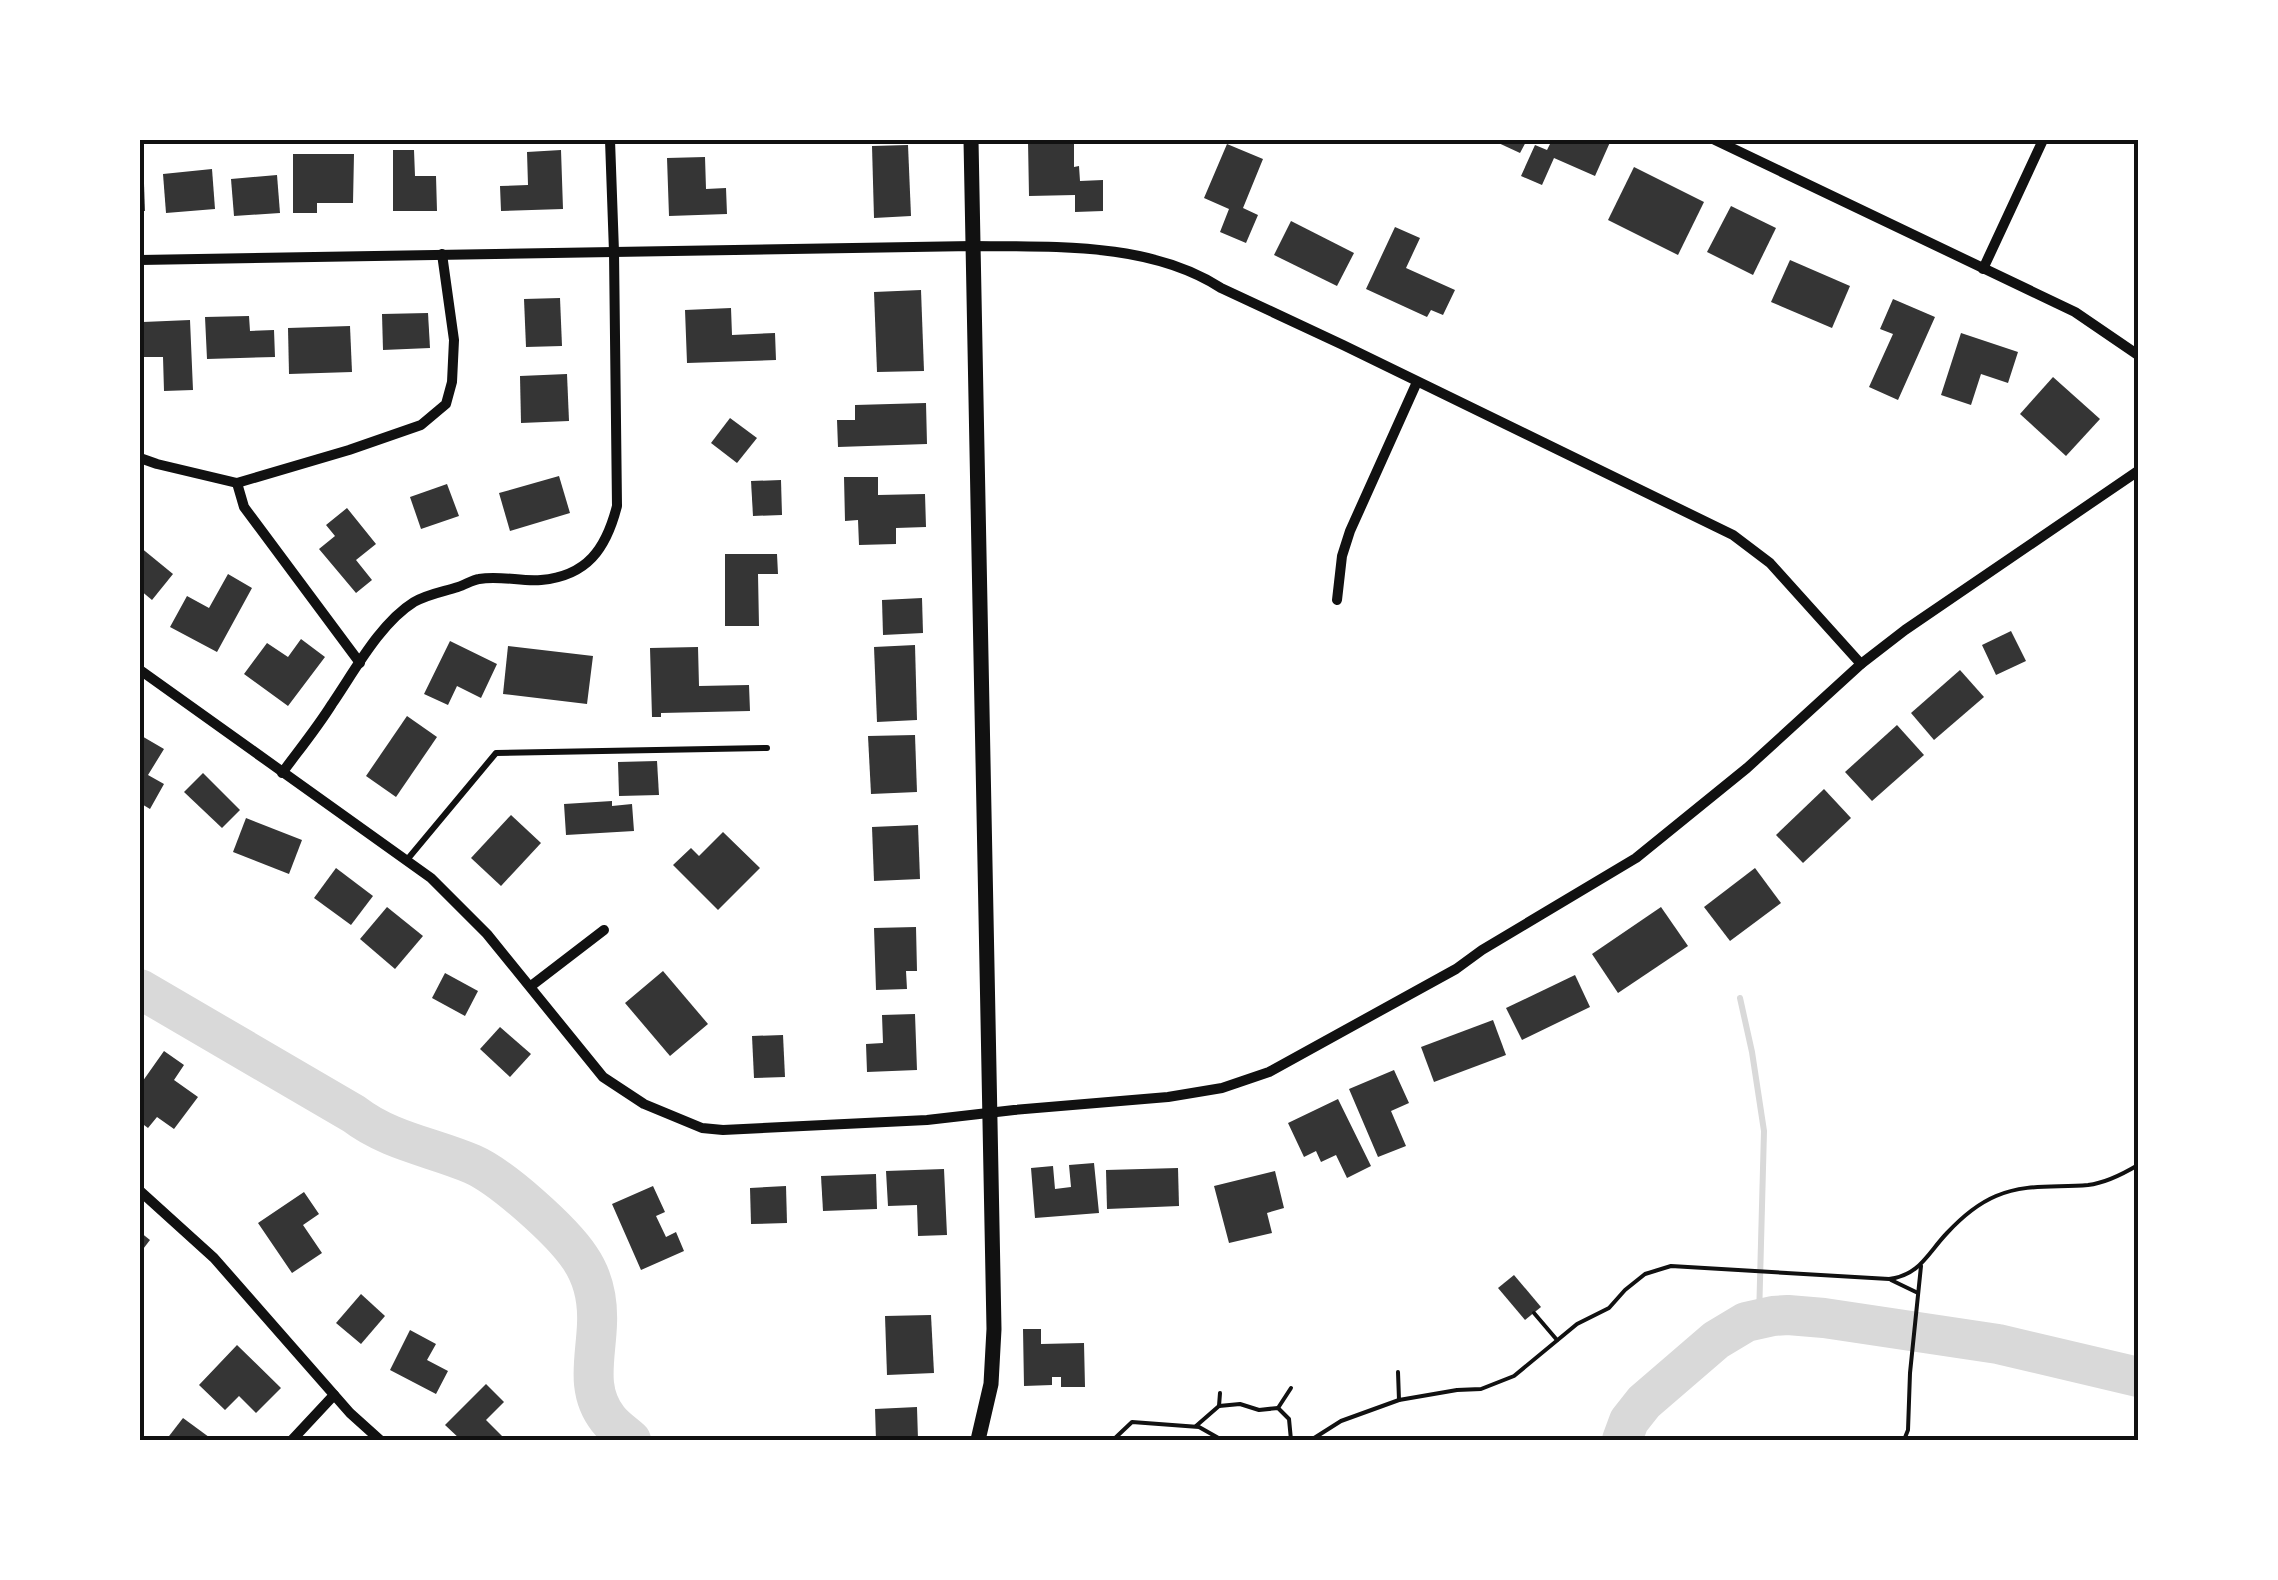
<svg xmlns="http://www.w3.org/2000/svg" width="2278" height="1580" font-family="'Exo 2',sans-serif">
<style>
.lines{fill:none;stroke-linecap:round;stroke-linejoin:round}
.stream{stroke:#d9d9d9;stroke-width:6}
.river{stroke:#d9d9d9;stroke-width:40}
.building{fill:#353535}
.path{stroke:#111;stroke-width:4}
.service{stroke:#111;stroke-width:6}
.minor{stroke:#111;stroke-width:10}
.tertiary{stroke:#111;stroke-width:15}
.neatline{fill:none;stroke:#111;stroke-width:4}
</style>
<rect width="100%" height="100%" fill="#fff"/>
<g class="lines">
<!-- stream -->
<path class="stream" d="M1740,998L1752,1052L1764,1131L1759,1318"/>
<!-- river -->
<g class="river">
<path d="M140,989L354,1114C389,1141 432,1147 472,1164C502,1177 562,1231 580,1258C593,1277 598,1301 597,1324C596,1357 585,1390 608,1419C614,1427 623,1433 631,1440"/>
<path d="M1622,1440L1629,1421L1644,1402L1716,1340L1746,1322L1773,1316L1788,1315L1824,1318L1998,1344L2138,1377"/>
</g>
</g>
<!-- building -->
<g class="building">
<path d="M1074,140V167L1079,166L1080,181L1103,180V211L1075,212V195L1029,196L1028,141Z"/>
<path d="M1492,140H1527L1520,153Z"/>
<path d="M1552,140H1611L1595,176L1554,158L1542,185L1521,176L1535,145L1547,150Z"/>
<path d="M1227,144L1263,159L1243,208L1258,215L1246,243L1220,232L1229,209L1204,198Z"/>
<path d="M908,145L911,216L874,218L872,146Z"/>
<path d="M393,150H414L415,176H436L437,211H393Z"/>
<path d="M561,150L563,209L501,211L500,186L528,185L527,152Z"/>
<path d="M293,154H354L353,203H317V213H293Z"/>
<path d="M140,156H143L145,211H140Z"/>
<path d="M705,157L706,189L726,188L727,214L669,216L667,158Z"/>
<path d="M1634,167L1704,202L1678,255L1608,220Z"/>
<path d="M212,169L215,209L166,213L163,174Z"/>
<path d="M277,175L280,213L234,216L231,179Z"/>
<path d="M1731,206L1776,228L1753,275L1707,252Z"/>
<path d="M1291,221L1354,253L1337,286L1274,255Z"/>
<path d="M1395,227L1420,238L1406,268L1455,290L1443,315L1431,310L1427,317L1366,289Z"/>
<path d="M1790,260L1850,286L1832,328L1771,302Z"/>
<path d="M921,290L924,371L877,372L874,292Z"/>
<path d="M560,298L562,346L526,347L524,299Z"/>
<path d="M1893,299L1935,317L1898,400L1869,387L1893,334L1880,329Z"/>
<path d="M731,308L732,335L775,333L776,360L687,363L685,310Z"/>
<path d="M428,313L430,348L383,350L382,314Z"/>
<path d="M249,316L250,331L274,330L275,357L207,359L205,317Z"/>
<path d="M190,320L193,390L164,391L163,357H144L143,322Z"/>
<path d="M350,326L352,372L289,374L288,328Z"/>
<path d="M1961,333L2018,352L2008,383L1981,374L1971,405L1941,395Z"/>
<path d="M567,374L569,421L521,423L520,376Z"/>
<path d="M2053,377L2100,419L2066,456L2020,414Z"/>
<path d="M926,403L927,444L838,447L837,420H855V405Z"/>
<path d="M730,418L757,438L737,463L711,443Z"/>
<path d="M559,476L570,513L510,531L499,493Z"/>
<path d="M844,477H878V495L925,494L926,527L896,528V544L859,545L858,520L845,521Z"/>
<path d="M781,480L782,515L753,516L751,481Z"/>
<path d="M447,484L459,516L421,529L410,497Z"/>
<path d="M347,508L376,544L356,560L372,580L356,593L319,549L335,536L326,525Z"/>
<path d="M140,547L173,574L152,600L140,590Z"/>
<path d="M725,554H777L778,574H758L759,626H725Z"/>
<path d="M228,574L252,588L217,652L170,627L187,596L209,608Z"/>
<path d="M922,598L923,633L883,635L882,600Z"/>
<path d="M2011,631L2026,661L1996,675L1982,645Z"/>
<path d="M301,639L325,657L288,706L244,674L267,643L288,657Z"/>
<path d="M450,641L497,664L481,698L457,686L448,705L424,694Z"/>
<path d="M915,645L917,720L877,722L874,647Z"/>
<path d="M508,646L593,656L587,704L503,694Z"/>
<path d="M698,647L699,686L749,685L750,711L661,713V717H652L650,648Z"/>
<path d="M1960,670L1984,697L1934,740L1911,713Z"/>
<path d="M407,716L437,737L396,797L366,776Z"/>
<path d="M1897,725L1924,755L1872,801L1845,772Z"/>
<path d="M140,735L164,749L148,775L164,784L150,809L140,803Z"/>
<path d="M915,735L917,792L871,794L868,736Z"/>
<path d="M657,761L659,795L619,796L618,762Z"/>
<path d="M203,773L240,810L222,828L184,792Z"/>
<path d="M1824,789L1851,818L1803,863L1776,835Z"/>
<path d="M612,801V806L632,804L634,831L566,835L564,804Z"/>
<path d="M511,815L541,843L501,886L471,858Z"/>
<path d="M246,818L302,840L289,874L233,852Z"/>
<path d="M918,825L920,879L874,881L872,827Z"/>
<path d="M723,832L760,868L718,910L673,865L691,848L699,856Z"/>
<path d="M336,868L373,896L351,925L314,898Z"/>
<path d="M1755,868L1781,903L1730,941L1704,907Z"/>
<path d="M387,907L423,936L395,969L360,939Z"/>
<path d="M1661,907L1688,946L1618,993L1592,954Z"/>
<path d="M916,927L917,971H906L907,989L876,990L874,928Z"/>
<path d="M663,971L708,1024L670,1056L625,1003Z"/>
<path d="M445,973L478,991L465,1016L432,998Z"/>
<path d="M1575,975L1590,1007L1522,1040L1506,1008Z"/>
<path d="M915,1014L917,1070L867,1072L866,1044L883,1043L882,1015Z"/>
<path d="M1493,1020L1506,1055L1434,1082L1421,1047Z"/>
<path d="M500,1027L531,1054L510,1077L480,1049Z"/>
<path d="M783,1035L785,1077L754,1078L752,1036Z"/>
<path d="M164,1051L184,1065L174,1080L198,1097L174,1129L157,1117L148,1128L140,1122V1085Z"/>
<path d="M1394,1070L1409,1103L1391,1111L1406,1146L1378,1157L1349,1089Z"/>
<path d="M1338,1099L1371,1166L1347,1178L1336,1155L1321,1162L1316,1151L1304,1157L1288,1123Z"/>
<path d="M1094,1163L1099,1213L1035,1218L1031,1168L1053,1166L1055,1189L1071,1187L1069,1165Z"/>
<path d="M1178,1168L1179,1206L1107,1209L1106,1170Z"/>
<path d="M944,1169L947,1235L918,1236L917,1205L888,1206L886,1171Z"/>
<path d="M1275,1171L1284,1208L1267,1213L1272,1233L1229,1243L1214,1186Z"/>
<path d="M876,1174L877,1209L823,1211L821,1176Z"/>
<path d="M653,1186L665,1212L656,1216L666,1237L676,1232L684,1251L641,1270L612,1204Z"/>
<path d="M786,1186L787,1223L751,1224L750,1188Z"/>
<path d="M304,1192L319,1214L303,1225L322,1253L292,1273L258,1223Z"/>
<path d="M140,1232L150,1240L140,1253Z"/>
<path d="M1514,1275L1541,1307L1525,1320L1498,1288Z"/>
<path d="M361,1294L385,1316L361,1344L336,1323Z"/>
<path d="M931,1315L934,1373L887,1375L885,1316Z"/>
<path d="M1023,1329H1041V1344L1084,1343L1085,1387H1061V1377H1052V1385L1024,1386Z"/>
<path d="M410,1330L436,1344L427,1360L448,1371L436,1394L390,1370Z"/>
<path d="M237,1345L281,1388L256,1413L239,1396L225,1410L199,1385Z"/>
<path d="M486,1384L504,1402L486,1420L506,1440H461L445,1425Z"/>
<path d="M917,1407L918,1440H876L875,1409Z"/>
<path d="M183,1418L213,1440H166Z"/>
</g>
<g class="lines">
<!-- path -->
<g class="path">
<path d="M1891,1280L1918,1293"/>
<path d="M1534,1313L1557,1340"/>
<path d="M1398,1372L1399,1400"/>
<path d="M1219,1406L1220,1393"/>
<path d="M1278,1408L1291,1388"/>
<path d="M1196,1426L1219,1406L1240,1404L1259,1410L1278,1408L1289,1419L1291,1440"/>
<path d="M1113,1440L1132,1422L1199,1427L1222,1440"/>
<path d="M1311,1440L1341,1421L1399,1400L1457,1390L1481,1389L1514,1376L1577,1324L1609,1308L1625,1290L1645,1274L1671,1266L1889,1279C1920,1275 1927,1254 1947,1233C1961,1218 1977,1204 1996,1196C2026,1183 2056,1188 2088,1185C2105,1183 2123,1174 2138,1165"/>
<path d="M1904,1440L1908,1430L1910,1373L1921,1266"/>
</g>
<!-- service -->
<path class="service" d="M406,861L496,753L767,748"/>
<!-- minor -->
<g class="minor">
<path d="M1715,140L2075,312L2138,355"/>
<path d="M140,260L973,246C1054,247 1150,242 1221,288L1343,345L1733,535L1770,563L1861,664"/>
<path d="M1983,269L2043,140"/>
<path d="M140,458L157,464L237,483L349,450L421,425L446,404L452,382L454,340L442,254"/>
<path d="M237,483L244,507L360,663"/>
<path d="M1337,600L1342,556L1350,531L1417,382"/>
<path d="M140,670L431,878L487,934L603,1077L644,1104L702,1128L723,1130L927,1120L1014,1110L1168,1097L1222,1088L1269,1072L1456,969L1482,950L1636,858L1747,768L1861,664L1905,630L2138,471"/>
<path d="M282,773C299,750 317,728 332,704C354,672 380,623 414,602C428,594 442,592 458,587C465,585 472,580 479,579C500,575 522,582 541,580C587,576 606,549 617,506L614,252L610,140"/>
<path d="M531,986L604,930"/>
<path d="M140,1191L214,1258L350,1413L380,1440"/>
<path d="M292,1440L334,1395"/>
</g>
<!-- tertiary -->
<path class="tertiary" d="M971,140L994,1329L991,1384L978,1440"/>
</g>
<!-- border -->
<rect width="2278" height="1580" fill="none" stroke="#ffffff" stroke-width="285"/>
<rect x="142" y="142" width="1994" height="1296" class="neatline"/>
</svg>
